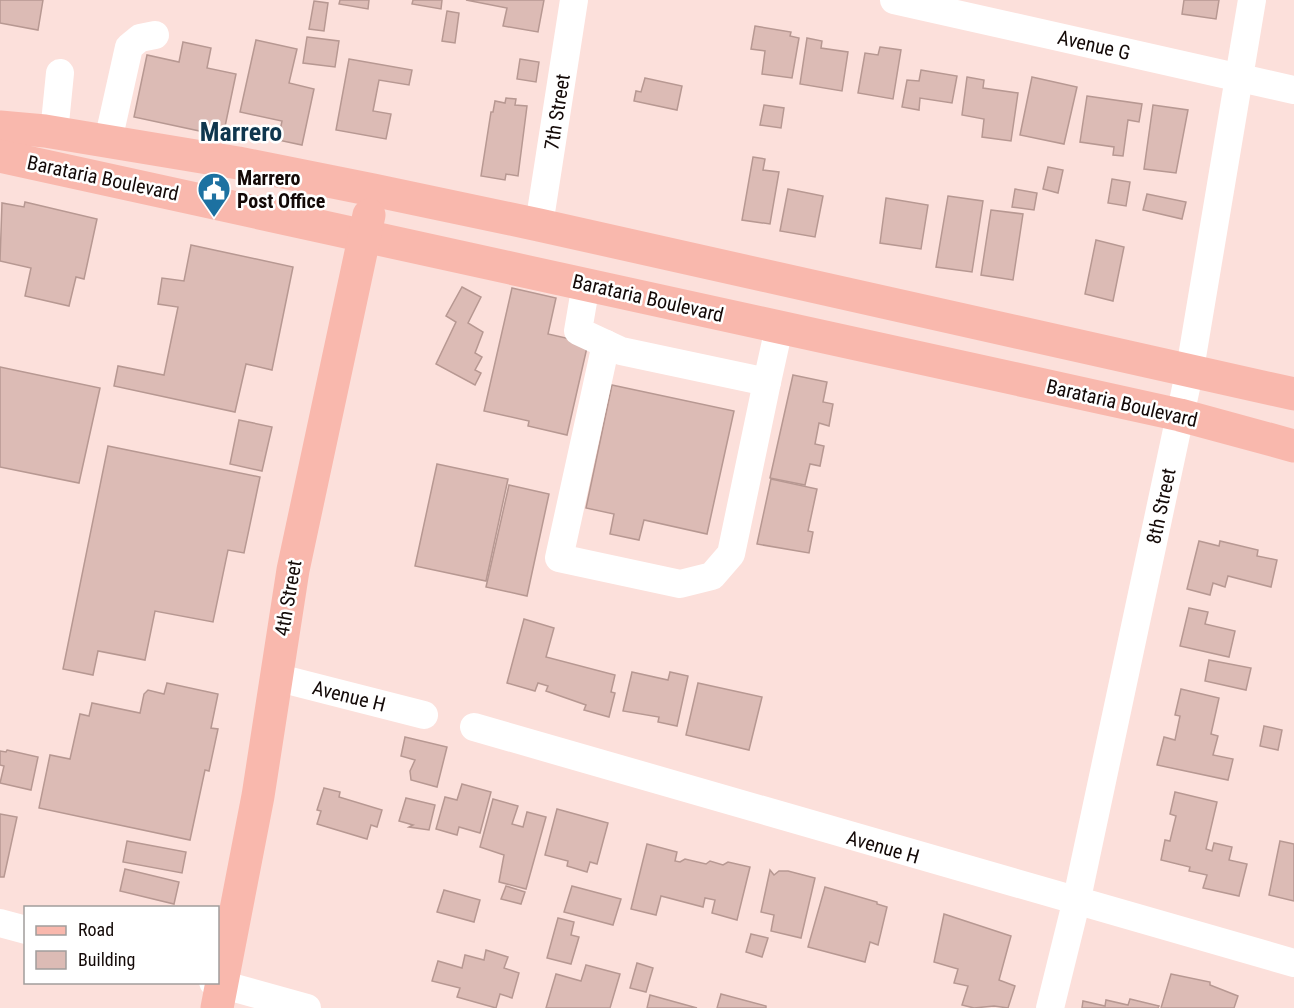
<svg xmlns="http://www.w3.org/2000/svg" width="1294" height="1008" font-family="'Roboto Condensed',sans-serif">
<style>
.building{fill:#dcbbb5;stroke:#b79892;stroke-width:1.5}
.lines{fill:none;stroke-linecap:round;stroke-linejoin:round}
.minor{stroke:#fff;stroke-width:28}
.major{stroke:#f9b8ad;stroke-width:33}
.labels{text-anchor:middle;stroke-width:5;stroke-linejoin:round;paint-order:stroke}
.street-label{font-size:20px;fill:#130907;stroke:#fff}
.poi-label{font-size:20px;font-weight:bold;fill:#130907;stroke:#fff;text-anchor:start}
.district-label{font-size:26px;font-weight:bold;fill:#0f364e;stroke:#fff}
</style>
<rect width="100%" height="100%" fill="#fce0db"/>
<!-- building -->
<g class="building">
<path d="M0,0H43L38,30L0,23Z"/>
<path d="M340,0H369L368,9L339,4Z"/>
<path d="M413,0H442L441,9L412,4Z"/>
<path d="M466,0H544L538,32L503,26L507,8Z"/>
<path d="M1184,0H1219L1216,19L1182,14Z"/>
<path d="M314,1L328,3L324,31L309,29Z"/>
<path d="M447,11L459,13L455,43L442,41Z"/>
<path d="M755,26L791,32L790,36L799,38L792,78L762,74L765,51L751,49Z"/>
<path d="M307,37L339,41L335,67L303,63Z"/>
<path d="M807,38L822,41L821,48L848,52L842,91L800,84Z"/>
<path d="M256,40L297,49L289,83L314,89L302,145L278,140L282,121L240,112Z"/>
<path d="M183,42L211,48L207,68L236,74L223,136L134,117L147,55L179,62Z"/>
<path d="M880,47L901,50L893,99L858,93L865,53L878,55Z"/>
<path d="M349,59L412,70L409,85L379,80L373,111L391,114L386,139L336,130Z"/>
<path d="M520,59L539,62L536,82L517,79Z"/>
<path d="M921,70L957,76L952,103L920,98L919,110L902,107L907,80L919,81Z"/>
<path d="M967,77L984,80L983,88L1018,93L1011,141L982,137L984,119L962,115Z"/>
<path d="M1032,77L1077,87L1064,144L1020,135Z"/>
<path d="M645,78L682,86L677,110L634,101L636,91L641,92Z"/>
<path d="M1087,96L1142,104L1139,122L1128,120L1123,156L1113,155L1114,147L1080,142Z"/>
<path d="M506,98L516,99L515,105L527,106L518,176L506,174L505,180L481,176L491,112H493L495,101L505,103Z"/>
<path d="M764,105L784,108L781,128L760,125Z"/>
<path d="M1153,105L1188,110L1176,173L1144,169Z"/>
<path d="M753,157L765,159L763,170L779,172L770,224L742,220Z"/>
<path d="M1048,167L1063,170L1058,193L1043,189Z"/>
<path d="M1112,179L1130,182L1126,206L1108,203Z"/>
<path d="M788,189L823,196L815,237L780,231Z"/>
<path d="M1015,189L1037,193L1034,210L1012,207Z"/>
<path d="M1147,194L1186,202L1182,219L1143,210Z"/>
<path d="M948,196L983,201L972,272L936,267Z"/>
<path d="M886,198L928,205L921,249L880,243Z"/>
<path d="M25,202L97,219L84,279L76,277L69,306L25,296L31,268L0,261L2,203L24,207Z"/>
<path d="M991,210L1023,214L1013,280L981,275Z"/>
<path d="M1096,240L1124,247L1113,301L1085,294Z"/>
<path d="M191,245L293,267L272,370L246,364L235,412L114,386L118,366L164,375L178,307L158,304L162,278L184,281Z"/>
<path d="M462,287L481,297L468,323L483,332L475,353L482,357L475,370L481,373L475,385L436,364L456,322L446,316Z"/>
<path d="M512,288L556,298L548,334L588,343L567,435L528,426L529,421L484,411Z"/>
<path d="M0,367L100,388L79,483L0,467Z"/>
<path d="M793,375L827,382L823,402L833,404L829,426L819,423L815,444L824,446L820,466L810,464L805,485L770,478Z"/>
<path d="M612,385L734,411L707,534L644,520L639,540L610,534L614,514L586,508Z"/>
<path d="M239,420L272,427L262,471L230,464Z"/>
<path d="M108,446L260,477L244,553L228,550L213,622L155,611L145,660L98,651L93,675L63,669Z"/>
<path d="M437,464L508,479L486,581L415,566Z"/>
<path d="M771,479L817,489L808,531L813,532L809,553L757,544Z"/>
<path d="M509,485L549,494L527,596L486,587Z"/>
<path d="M1199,541L1219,546L1220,541L1258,550L1257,556L1277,560L1271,587L1228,576L1225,587L1213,583L1210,595L1187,589Z"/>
<path d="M1189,608L1208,612L1205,624L1235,631L1229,657L1180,646Z"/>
<path d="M524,619L554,628L546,657L615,675L611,692L615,693L609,717L584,710L586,705L546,691L548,686L538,683L535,691L507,683Z"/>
<path d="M1209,660L1251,668L1246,690L1205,681Z"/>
<path d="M632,672L668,680L670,672L688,676L677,726L658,722L659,717L623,711Z"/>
<path d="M167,683L218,694L211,728L218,729L209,771L205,770L190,840L39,808L50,755L70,759L80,714L89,716L92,703L140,713L144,694L148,690L164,694Z"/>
<path d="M698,683L762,697L749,750L686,735Z"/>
<path d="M1181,689L1219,698L1211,734L1218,736L1213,755L1233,759L1228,780L1157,765L1164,737L1175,740L1180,716L1175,715Z"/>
<path d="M1264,726L1282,730L1278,750L1260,746Z"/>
<path d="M405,737L447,747L437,787L411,780L410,771L415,760L401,756Z"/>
<path d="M7,750L38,757L31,790L0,783L4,766L0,765V751L6,752Z"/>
<path d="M462,784L491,792L480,833L459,827L457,835L436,829L445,797L457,800Z"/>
<path d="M324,788L340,792L339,797L382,810L377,827L371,825L367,839L317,824L321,811L317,810Z"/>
<path d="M1175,792L1217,802L1206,849L1212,851L1214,843L1232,847L1229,860L1247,864L1239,896L1203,888L1207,875L1189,871L1190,867L1161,860L1165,840L1170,841L1176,816L1170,814Z"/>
<path d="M406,798L435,805L429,830L409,827L413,825L399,821Z"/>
<path d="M493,799L518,806L512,824L523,827L527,812L546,817L526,889L499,882L504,855L480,847Z"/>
<path d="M557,809L608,823L597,864L590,862L587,872L567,866L568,861L545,855Z"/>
<path d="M0,814L17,817L4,877H0Z"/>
<path d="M127,841L186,852L182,873L123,862Z"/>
<path d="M1280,841L1294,844V901L1269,895Z"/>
<path d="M647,844L677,852L675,861L680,862L685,859L706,864L710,861L723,865L728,862L750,867L737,920L712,913L715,900L705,898L703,907L661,896L656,915L631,909Z"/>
<path d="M125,869L179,882L174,904L120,891Z"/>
<path d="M770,870L774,875L779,871H788L815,878L801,938L771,931L774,915L761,912Z"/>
<path d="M506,886L525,892L521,904L501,899Z"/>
<path d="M572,886L621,899L613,925L564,912Z"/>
<path d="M825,887L877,902V904L887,907L878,945L870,942L865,962L808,947Z"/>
<path d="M444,890L480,900L474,922L437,912Z"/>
<path d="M944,914L1011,936L999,980L1015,986L1008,1008L994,1006L974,1008L962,1005L968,986L954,983L958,969L934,962Z"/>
<path d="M558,918L574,922L571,935L579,937L571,964L547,958Z"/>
<path d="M751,934L768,938L762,957L746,952Z"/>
<path d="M486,950L508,957L504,968L519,973L512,998L500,994L496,1008L457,997L460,988L432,981L438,961L462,968L465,955L484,960Z"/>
<path d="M637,963L653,968L646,992L630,988Z"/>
<path d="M586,965L620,974L610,1008H546L556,974L581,981Z"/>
<path d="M1171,974L1210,982V985L1238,996L1234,1008H1161Z"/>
<path d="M721,994L766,1006V1008H717Z"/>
<path d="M650,995L697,1008H647Z"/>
<path d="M1130,999L1159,1006L1158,1008H1082L1083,1001L1105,1006L1106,1000L1128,1005Z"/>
</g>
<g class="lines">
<!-- minor -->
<g class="minor">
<path d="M894,0L1294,90"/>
<path d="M54,133L60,73"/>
<path d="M108,141L129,47L140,38L155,35"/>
<path d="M539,225L574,0"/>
<path d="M586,284L578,331L621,351L767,382L779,328"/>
<path d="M606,344L559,558L680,584L712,576L731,554L767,382"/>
<path d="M275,677L424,715"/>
<path d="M474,727L1294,963"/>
<path d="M0,923L26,930"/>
<path d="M213,982L307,1008"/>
<path d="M1050,1008L1076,903L1190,369L1252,0"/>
</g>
<!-- major -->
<g class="major">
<path d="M0,127L45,131L238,163L373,190L539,225L1294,394"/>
<path d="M0,156L1180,415L1294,446"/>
<path d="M217,1008L258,796L293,570L369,215"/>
</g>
</g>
<!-- icons -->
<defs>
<symbol id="civic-pin" viewBox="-11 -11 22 30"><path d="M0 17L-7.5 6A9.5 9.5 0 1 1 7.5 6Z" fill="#1d71a1" stroke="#fff"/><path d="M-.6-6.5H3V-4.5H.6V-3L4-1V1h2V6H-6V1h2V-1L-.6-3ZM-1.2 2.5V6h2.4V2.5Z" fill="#fff"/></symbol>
</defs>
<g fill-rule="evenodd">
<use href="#civic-pin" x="195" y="170" width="38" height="52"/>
</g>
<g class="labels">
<!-- street labels -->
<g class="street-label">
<text transform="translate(1094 45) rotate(13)" y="7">Avenue G</text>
<text transform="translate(557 112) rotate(-81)" y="7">7th Street</text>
<text transform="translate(103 178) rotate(12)" y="7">Barataria Boulevard</text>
<text transform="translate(648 298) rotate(13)" y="7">Barataria Boulevard</text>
<text transform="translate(1122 403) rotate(13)" y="7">Barataria Boulevard</text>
<text transform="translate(1161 506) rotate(-78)" y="7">8th Street</text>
<text transform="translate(288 598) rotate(-80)" y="7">4th Street</text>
<text transform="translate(349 696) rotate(14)" y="7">Avenue H</text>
<text transform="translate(883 847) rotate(16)" y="7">Avenue H</text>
</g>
<!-- poi labels -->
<g class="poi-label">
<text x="237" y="185">Marrero<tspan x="237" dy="23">Post Office</tspan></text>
</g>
<!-- district labels -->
<g class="district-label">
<text x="241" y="141">Marrero</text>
</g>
</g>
<!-- legend -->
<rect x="24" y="906" width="195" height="78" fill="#ffffff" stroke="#a19d9c" stroke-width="1.5"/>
<rect x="36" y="926" width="30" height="9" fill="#f9b8ad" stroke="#a19d9c" stroke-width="1.5"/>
<text x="78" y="936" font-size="18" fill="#130907">Road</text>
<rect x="36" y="951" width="30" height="18" fill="#dcbbb5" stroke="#a19d9c" stroke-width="1.5"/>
<text x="78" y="966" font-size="18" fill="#130907">Building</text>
</svg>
